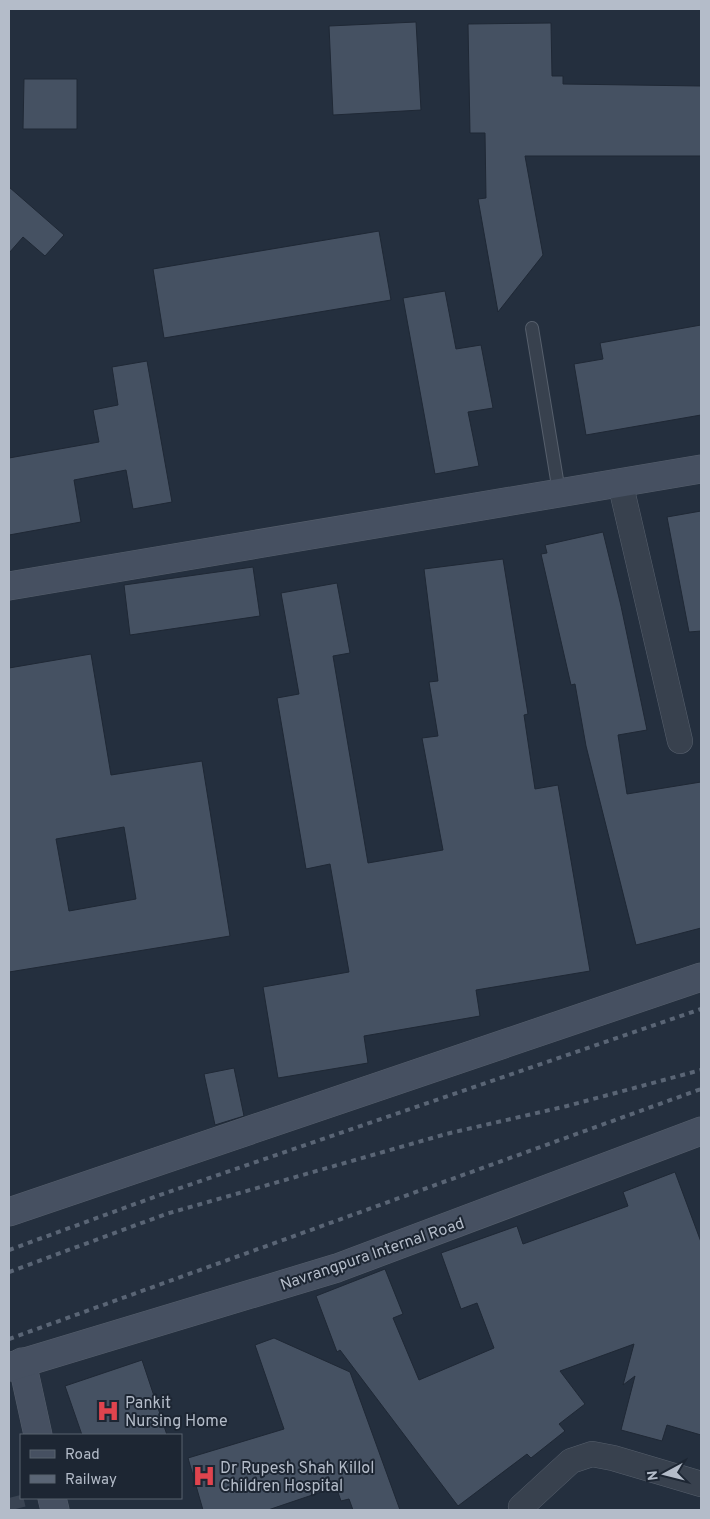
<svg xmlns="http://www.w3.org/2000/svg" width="710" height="1519" font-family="Overpass,sans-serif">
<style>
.building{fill:#455162;stroke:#1f2835;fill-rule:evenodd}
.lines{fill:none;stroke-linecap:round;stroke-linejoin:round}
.primary-tunnel{stroke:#3a4453;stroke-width:28;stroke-dasharray:28 14;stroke-linecap:butt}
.lane-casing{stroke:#565f6c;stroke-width:14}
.street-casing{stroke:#565f6c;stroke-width:26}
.secondary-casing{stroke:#565f6c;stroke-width:29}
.lane{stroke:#38414e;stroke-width:12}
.street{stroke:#38414e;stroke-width:25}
.secondary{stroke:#465061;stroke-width:28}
.rail{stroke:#5a6575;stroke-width:4;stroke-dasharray:5 5;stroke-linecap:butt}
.labels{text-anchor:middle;stroke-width:4;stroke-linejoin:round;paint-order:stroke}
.street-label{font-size:16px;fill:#b4bcc9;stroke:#1d2633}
.poi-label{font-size:16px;fill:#b4bcc9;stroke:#1d2633;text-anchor:start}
</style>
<rect width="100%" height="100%" fill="#242f3e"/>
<!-- building -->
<g class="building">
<path d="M416,22L421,110L333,115L329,26Z"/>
<path d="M551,23L552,76H563V84L701,86V156H525L543,255L498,312L478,199L486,198L485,133H470L468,24Z"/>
<path d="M24,79H77V129H23Z"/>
<path d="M9,187L64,235L45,256L23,237L9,253Z"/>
<path d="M379,231L391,300L164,338L153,269Z"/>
<path d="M445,291L456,349L481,345L493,408L468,412L479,466L435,474L403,298Z"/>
<path d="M701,325V415L586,435L574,364L603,359L600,343Z"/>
<path d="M147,361L172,502L133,509L126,470L74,480L81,522L9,535V458L99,442L93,410L118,405L112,367Z"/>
<path d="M701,511V631L689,632L667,517Z"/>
<path d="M603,532L621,606L647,730L618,735L627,794L701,782V928L636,945L586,746L575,684L571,685L541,554L547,553L545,545Z"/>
<path d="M503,559L528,714L524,715L535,789L558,785L590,971L476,990L480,1016L364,1036L368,1063L278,1078L263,987L349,972L330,864L306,869L277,698L299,694L281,593L337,583L350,653L333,656L368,863L443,850L422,738L438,736L429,682L438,681L424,569Z"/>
<path d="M253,567L260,616L130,635L124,585Z"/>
<path d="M91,654L111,775L202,761L230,936L9,972V668ZM124,827L136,899L69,911L56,839Z"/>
<path d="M234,1068L244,1116L215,1125L204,1074Z"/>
<path d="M675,1172L701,1242V1435L667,1425L662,1441L621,1430L635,1376L623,1385L634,1344L560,1371L585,1404L559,1424L565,1431L531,1458L527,1454L458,1506L340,1350L337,1352L316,1296L385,1269L403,1314L393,1318L419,1380L494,1348L477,1303L461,1309L441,1253L517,1226L523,1244L628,1206L623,1192Z"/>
<path d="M274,1338L350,1372L400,1510H353L349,1499L341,1501L336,1487L268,1510H203L188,1458L284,1429L255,1345Z"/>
<path d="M142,1360L167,1435H82L65,1386Z"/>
</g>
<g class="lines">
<!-- primary-tunnel -->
<path class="primary-tunnel" d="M9,1498L12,1510"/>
<defs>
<path id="lane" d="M532,328L559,492"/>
<g id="street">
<path d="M620,482L680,741"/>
<path d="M522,1510L521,1507L571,1461L592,1454L613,1458L701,1484"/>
</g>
<g id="secondary">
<path d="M9,586L701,469"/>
<path d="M9,1212L701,977"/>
<path d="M22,1362L38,1435"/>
<path d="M9,1367L337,1268L701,1131"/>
<path d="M52,1498L55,1510"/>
</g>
</defs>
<!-- lane casing -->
<use href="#lane" class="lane-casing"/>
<!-- street casing -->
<use href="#street" class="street-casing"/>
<!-- secondary casing -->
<use href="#secondary" class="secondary-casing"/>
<!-- lane -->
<use href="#lane" class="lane"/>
<!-- street -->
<use href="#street" class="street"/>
<!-- secondary -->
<use href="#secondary" class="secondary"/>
<!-- rail -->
<g class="rail">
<path d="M9,1250L157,1196L701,1009"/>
<path d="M9,1272L166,1214L446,1134L567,1106L701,1070"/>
<path d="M9,1339L701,1089"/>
</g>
</g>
<!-- icons -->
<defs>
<symbol id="hospital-bare" viewBox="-9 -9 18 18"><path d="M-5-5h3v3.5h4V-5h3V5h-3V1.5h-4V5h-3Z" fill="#e0444e" stroke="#1d2633" stroke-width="2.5" paint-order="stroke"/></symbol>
</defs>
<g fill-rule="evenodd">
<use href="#hospital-bare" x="92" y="1395" width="32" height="32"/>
<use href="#hospital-bare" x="188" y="1460" width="32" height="32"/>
</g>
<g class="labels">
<!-- street labels -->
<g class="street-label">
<text transform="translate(372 1253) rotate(-19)" y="6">Navrangpura Internal Road</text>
</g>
<!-- poi labels -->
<g class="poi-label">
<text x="125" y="1408">Pankit<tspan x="125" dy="18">Nursing Home</tspan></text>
<text x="220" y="1473">Dr Rupesh Shah Killol<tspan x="220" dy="18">Children Hospital</tspan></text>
</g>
</g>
<!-- border -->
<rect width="710" height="1519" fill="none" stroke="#b4bcc9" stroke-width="20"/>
<!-- legend -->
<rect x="20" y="1434" width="162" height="65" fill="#1d2633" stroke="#59626f"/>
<rect x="30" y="1450" width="25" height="8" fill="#465061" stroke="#59626f"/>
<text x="65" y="1459" font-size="15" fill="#b4bcc9">Road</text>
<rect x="30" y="1475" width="25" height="8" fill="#5a6575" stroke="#59626f"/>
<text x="65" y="1484" font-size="15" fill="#b4bcc9">Railway</text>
<!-- north arrow -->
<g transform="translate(665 1474) rotate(263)" stroke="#1d2633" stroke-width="4" paint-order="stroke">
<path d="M0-4L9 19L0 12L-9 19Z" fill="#b4bcc9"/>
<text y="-8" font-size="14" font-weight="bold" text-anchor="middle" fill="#b4bcc9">N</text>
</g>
</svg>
